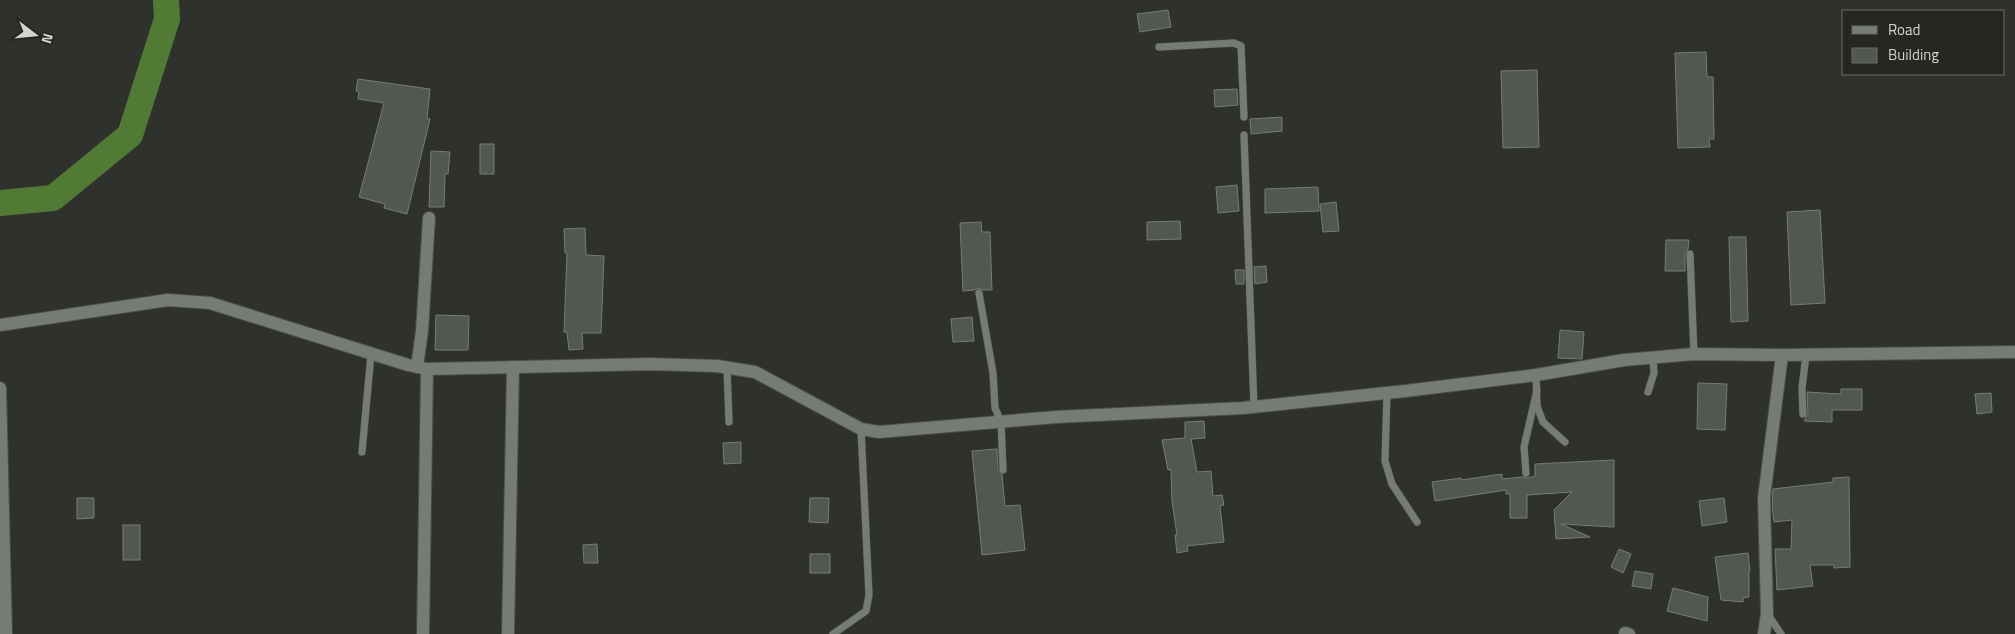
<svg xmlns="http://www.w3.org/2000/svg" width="2015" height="634" font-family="'Titillium Web',sans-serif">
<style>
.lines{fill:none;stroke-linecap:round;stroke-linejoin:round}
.river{stroke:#517b35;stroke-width:26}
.building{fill:#535752;stroke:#787c77}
.service-casing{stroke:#4b4d49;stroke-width:8}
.minor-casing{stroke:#4b4d49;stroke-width:14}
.service{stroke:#777b75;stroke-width:7}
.minor{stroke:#777b75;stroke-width:12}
</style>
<rect width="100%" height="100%" fill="#2e312c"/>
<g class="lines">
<!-- river -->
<path class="river" d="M0,203L53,198L130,135L167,19L166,0"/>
</g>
<!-- building -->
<g class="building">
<path d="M1168,10L1171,27L1140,32L1137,14Z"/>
<path d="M1706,52L1707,77H1713L1714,139H1709L1710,147L1678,148L1675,53Z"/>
<path d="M1537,70L1539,147L1503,148L1501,71Z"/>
<path d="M358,79L430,89L427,118L430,119L407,214L384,208L385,204L359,197L384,103L358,99L359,92L356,91Z"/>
<path d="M1237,89L1238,105L1215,107L1214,90Z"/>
<path d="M1282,117V131L1251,134L1250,119Z"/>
<rect x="480" y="144" width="14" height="30"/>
<path d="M431,151L450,152L448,174H445L444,207H429Z"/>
<path d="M1237,185L1239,211L1218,213L1216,187Z"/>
<path d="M1318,187L1319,211L1265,213V189Z"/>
<path d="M1336,202L1339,231L1323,232L1320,204Z"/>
<path d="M1820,210L1825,303L1791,305L1787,212Z"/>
<path d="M1180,221L1181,239L1147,240V222Z"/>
<path d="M981,222L982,232H990L992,290H983L979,288L974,290L963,291L960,223Z"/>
<path d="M585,228L586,255L604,256L601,333H582L583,349L569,350L567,332H564L567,253H565L564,229Z"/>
<path d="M1729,237H1746L1748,321L1731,322Z"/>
<path d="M1666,240H1689L1688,249L1685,254V271H1665Z"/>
<path d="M1266,266L1267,282L1255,284L1254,267Z"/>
<path d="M1235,270H1244V284H1236Z"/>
<path d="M436,315L469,316L468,350H435Z"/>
<path d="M972,317L974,341L953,342L951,319Z"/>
<path d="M1560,330L1584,332L1582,359L1558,358Z"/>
<path d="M1698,383L1727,384L1725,430L1697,429Z"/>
<path d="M1841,389H1862V410H1832V422L1804,421L1808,414L1807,392L1841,394Z"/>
<path d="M1991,393L1992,412L1977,414L1975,394Z"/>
<path d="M1204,421L1205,438L1191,439L1197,472L1211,471L1213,496L1222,495L1224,505L1220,506L1224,542L1187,546L1188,551L1177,553L1175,535H1177L1172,501L1171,469L1168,470L1162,440L1185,438V422Z"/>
<path d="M741,442V463L724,464L723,443Z"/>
<path d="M997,449L998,470L1002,475L1005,506L1020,505L1025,550L982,555L972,451Z"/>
<path d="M1614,460V527L1561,524L1590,537L1556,539L1554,510L1572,492L1527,495V518H1510V494H1506V490L1435,501L1432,482L1461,478V480L1502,474V479L1523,477L1527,478L1535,476V464Z"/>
<path d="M1849,477L1850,567L1834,568V565H1810L1813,586L1777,590L1775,549H1791L1792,520L1774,522L1772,505L1773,489L1833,482V478Z"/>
<path d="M77,498H94V518L77,519Z"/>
<path d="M810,498H829L828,523L809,522Z"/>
<path d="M1724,498L1727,522L1702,526L1699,501Z"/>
<rect x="123" y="525" width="17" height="35"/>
<path d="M597,544L598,563H584L583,545Z"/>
<path d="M1619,549L1631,554L1623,573L1611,567Z"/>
<path d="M1748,553L1750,571H1749V597L1743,598V602L1721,600L1715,557Z"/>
<rect x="810" y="554" width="20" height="19"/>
<path d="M1635,571L1653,574L1651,589L1632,586Z"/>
<path d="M1673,588L1708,597L1707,621L1667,611Z"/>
</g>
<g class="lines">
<defs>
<g id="service">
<path d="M1159,47L1234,43L1241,46L1244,117"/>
<path d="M1244,135L1254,407"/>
<path d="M1690,254L1694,354"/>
<path d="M979,293L993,373L995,408L1001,422L1003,470"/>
<path d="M727,368L729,422"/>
<path d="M1536,375L1537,406L1543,422L1565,442"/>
<path d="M1387,392L1385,461L1392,484L1417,522"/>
<path d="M1648,392L1654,373L1653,358"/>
<path d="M1803,414L1802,388L1806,355"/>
<path d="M362,452L371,354"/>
<path d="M1526,473L1524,447L1537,390"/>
<path d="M1767,613L1781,634"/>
<path d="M833,634L866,611L869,595L861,429"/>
</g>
<g id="minor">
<path d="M0,325L168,300L210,303L408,365L427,369L650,364L717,366L755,372L861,429L879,432L1056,417L1243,408L1405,391L1536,375L1624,360L1694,354L1782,355L2015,352"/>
<path d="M417,367L422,331L429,218"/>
<path d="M0,388L6,634"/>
<path d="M1625,633L1629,634"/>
<path d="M423,634L427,369"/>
<path d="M508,634L513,367"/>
<path d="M1764,634L1767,613L1764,498L1782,355"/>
</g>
</defs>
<!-- service casing -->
<use href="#service" class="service-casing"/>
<!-- minor casing -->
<use href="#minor" class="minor-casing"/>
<!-- service -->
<use href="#service" class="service"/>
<!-- minor -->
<use href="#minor" class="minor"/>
</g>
<!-- legend -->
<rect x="1842" y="10" width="162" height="65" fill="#242722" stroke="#6a6c68"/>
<rect x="1852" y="26" width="25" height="8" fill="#777b75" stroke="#6a6c68"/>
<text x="1888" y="35" font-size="15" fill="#d2d4d1">Road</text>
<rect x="1852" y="48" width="25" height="15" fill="#535752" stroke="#6a6c68"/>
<text x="1888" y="60" font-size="15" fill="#d2d4d1">Building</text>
<!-- north arrow -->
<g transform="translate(35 35) rotate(106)" stroke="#242722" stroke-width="4" paint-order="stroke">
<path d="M0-4L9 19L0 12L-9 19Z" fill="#d2d4d1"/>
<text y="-8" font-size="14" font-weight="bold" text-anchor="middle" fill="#d2d4d1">N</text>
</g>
</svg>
